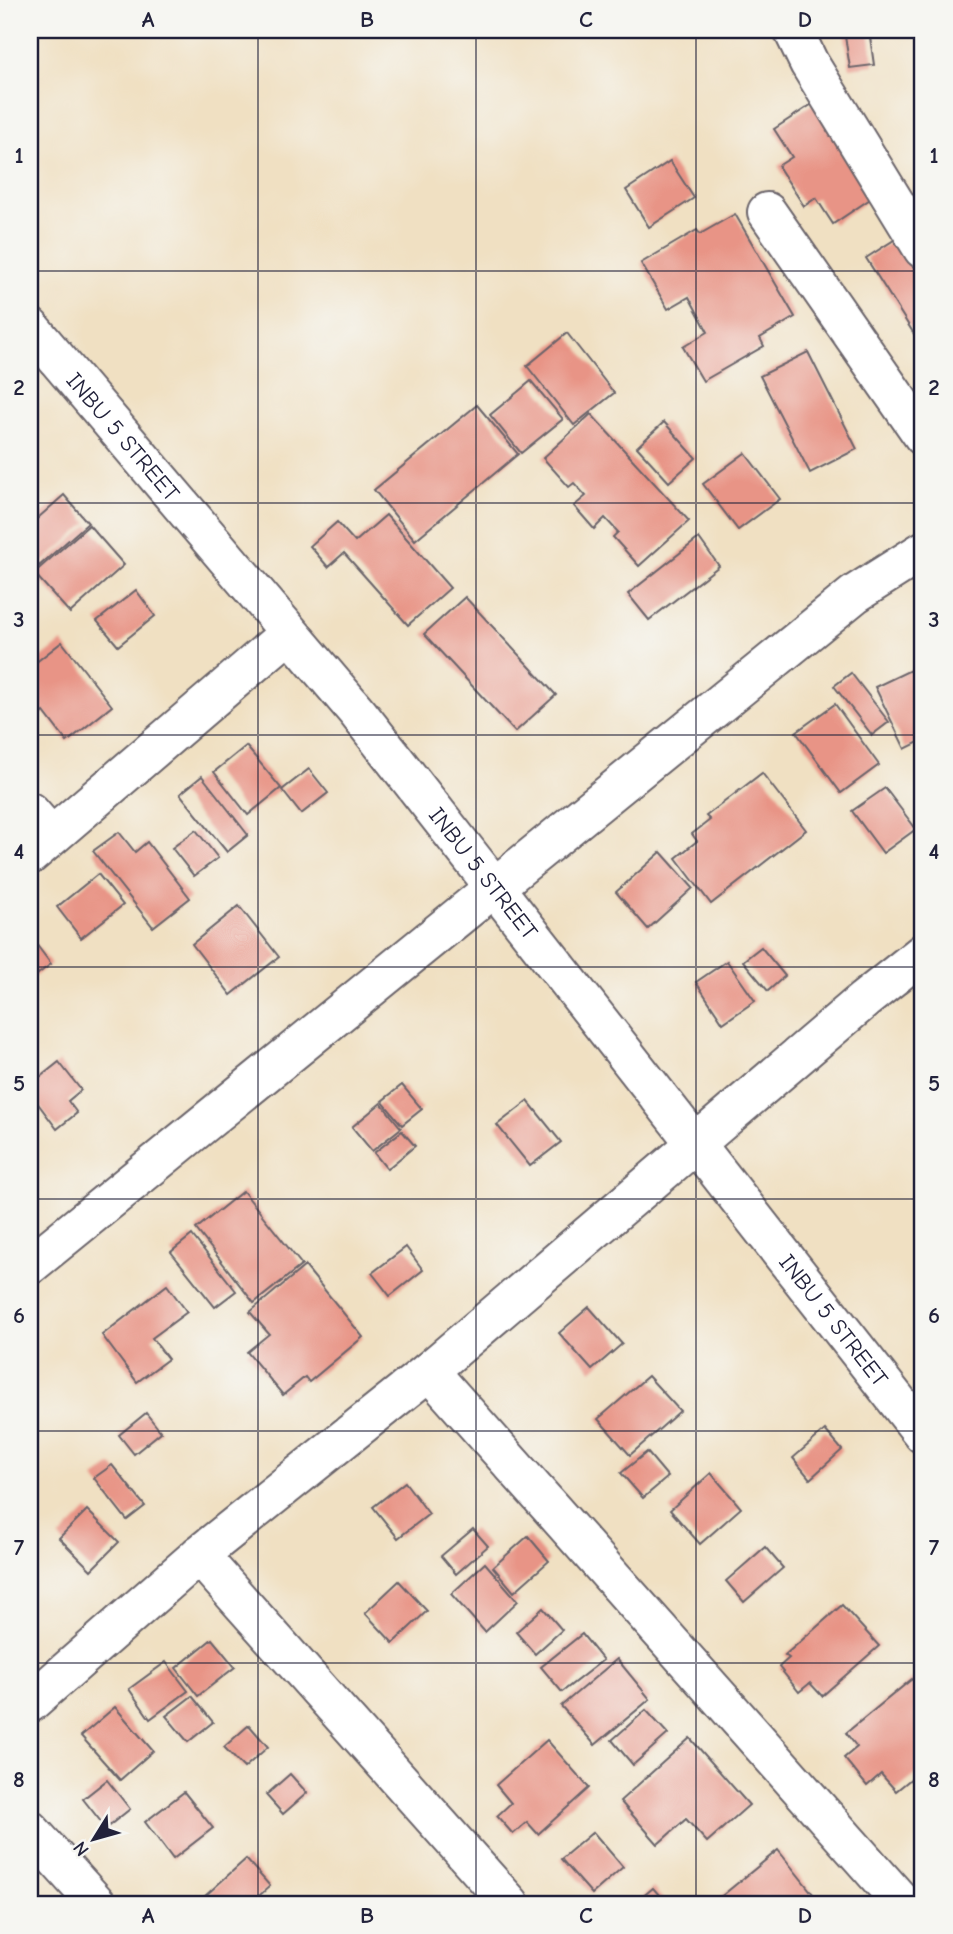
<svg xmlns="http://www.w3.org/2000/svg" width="953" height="1934" font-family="'Comic Neue',sans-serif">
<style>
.building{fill:#e89486}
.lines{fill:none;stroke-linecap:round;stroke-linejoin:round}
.minor-casing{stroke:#6a646a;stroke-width:42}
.minor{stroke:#fff;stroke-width:38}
.grid{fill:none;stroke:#22223b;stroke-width:2;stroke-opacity:0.55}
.labels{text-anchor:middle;stroke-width:6;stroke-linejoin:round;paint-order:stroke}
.street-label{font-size:23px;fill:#22223b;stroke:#f6f6f2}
.neatline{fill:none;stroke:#22223b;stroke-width:2.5}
.grid-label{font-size:23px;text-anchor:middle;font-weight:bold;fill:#22223b}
</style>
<rect width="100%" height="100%" fill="#f6f6f2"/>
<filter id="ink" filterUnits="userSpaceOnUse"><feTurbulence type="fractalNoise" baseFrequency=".0143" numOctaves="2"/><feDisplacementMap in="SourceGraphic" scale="14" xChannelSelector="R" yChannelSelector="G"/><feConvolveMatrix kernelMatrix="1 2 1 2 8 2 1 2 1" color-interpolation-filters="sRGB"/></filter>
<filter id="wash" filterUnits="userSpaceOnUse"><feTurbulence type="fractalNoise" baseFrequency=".00686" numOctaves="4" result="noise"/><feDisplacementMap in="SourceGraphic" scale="28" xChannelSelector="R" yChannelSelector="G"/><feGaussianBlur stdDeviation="1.57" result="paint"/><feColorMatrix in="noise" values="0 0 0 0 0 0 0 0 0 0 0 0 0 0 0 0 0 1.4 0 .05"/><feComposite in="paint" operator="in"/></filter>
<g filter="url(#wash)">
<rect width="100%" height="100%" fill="#f0e0c2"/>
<g id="blocks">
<!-- building -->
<g class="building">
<path d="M844,30H869L874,65L850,68Z"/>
<path d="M823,97L885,189L833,224L816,198L804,206L778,166L792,157L774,129Z"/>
<path d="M670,161L694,198L649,227L626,190Z"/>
<path d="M735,214L795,317L760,338L764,346L703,381L683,347L708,332L689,297L668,309L641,263L697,230L700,234Z"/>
<path d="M905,233L923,262V348L866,258Z"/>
<path d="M567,333L614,393L574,425L527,366Z"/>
<path d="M808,352L857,449L810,473L760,376Z"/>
<path d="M531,381L563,419L521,453L490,415Z"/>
<path d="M477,405L518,454L415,540L374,490Z"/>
<path d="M591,414L689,521L639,566L613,537L618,532L605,518L594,529L574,506L586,496L574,483L569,487L543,458Z"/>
<path d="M664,422L696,458L669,482L637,447Z"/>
<path d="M745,453L780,499L738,530L703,484Z"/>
<path d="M64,495L88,523L39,566L30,555V525Z"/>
<path d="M386,515L450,588L408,625L344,553L328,567L310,546L337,522L355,542Z"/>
<path d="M89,525L124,565L70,613L34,573Z"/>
<path d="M699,538L719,566L649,620L628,594Z"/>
<path d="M136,590L155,616L118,646L97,621Z"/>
<path d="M465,597L556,695L515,732L424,634Z"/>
<path d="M62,642L112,706L67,742L44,712L30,723V667Z"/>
<path d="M923,664V740L905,749L875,687Z"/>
<path d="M851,673L889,722L872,735L834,686Z"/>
<path d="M835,704L879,765L841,793L796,732Z"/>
<path d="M246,746L281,788L248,815L214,772Z"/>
<path d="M309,769L328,793L301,814L282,790Z"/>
<path d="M762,773L806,830L711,904L676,858L697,841L692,834L710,820L706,816Z"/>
<path d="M202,776L248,835L227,852L180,794Z"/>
<path d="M885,788L916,829L883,853L852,811Z"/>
<path d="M196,830L218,858L194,876L172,848Z"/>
<path d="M119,832L135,852L147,842L190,898L153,927L93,851Z"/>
<path d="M661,852L693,888L648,929L616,892Z"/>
<path d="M98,874L123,905L81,938L57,907Z"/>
<path d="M239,906L279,957L231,995L192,944Z"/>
<path d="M36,944L51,964L30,980V948Z"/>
<path d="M761,947L785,976L768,991L743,961Z"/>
<path d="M727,961L755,1001L723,1023L696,982Z"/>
<path d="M59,1062L81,1090L68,1101L77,1113L57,1129L30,1093V1085Z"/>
<path d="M402,1085L422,1109L402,1125L382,1101Z"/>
<path d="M528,1101L561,1142L530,1166L497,1125Z"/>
<path d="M381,1103L401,1128L372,1151L352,1127Z"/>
<path d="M402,1131L415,1146L387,1169L374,1153Z"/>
<path d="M243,1191L302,1265L254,1303L196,1229Z"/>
<path d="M192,1235L236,1291L215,1307L171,1252Z"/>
<path d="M406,1247L423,1270L390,1296L372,1273Z"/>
<path d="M305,1266L363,1337L309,1382L305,1377L283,1395L247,1352L269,1334L250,1312Z"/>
<path d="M167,1285L187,1312L152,1338L168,1359L137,1382L102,1335Z"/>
<path d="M589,1307L622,1344L592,1370L559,1333Z"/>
<path d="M648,1376L680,1411L630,1455L598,1419Z"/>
<path d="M146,1413L161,1432L134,1454L119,1435Z"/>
<path d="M825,1430L842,1450L810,1479L793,1458Z"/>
<path d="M647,1452L668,1477L643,1498L621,1473Z"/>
<path d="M112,1465L145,1506L127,1520L94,1478Z"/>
<path d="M711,1473L741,1508L700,1544L670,1510Z"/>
<path d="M405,1482L429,1514L398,1538L373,1507Z"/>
<path d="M87,1510L119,1542L91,1570L59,1538Z"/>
<path d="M473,1529L488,1546L456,1574L441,1556Z"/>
<path d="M528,1536L549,1561L514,1592L493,1567Z"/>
<path d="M765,1547L783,1568L744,1602L726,1581Z"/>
<path d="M485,1563L518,1601L485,1632L451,1594Z"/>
<path d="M399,1581L427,1611L393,1643L365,1613Z"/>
<path d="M842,1605L879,1646L822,1696L810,1683L799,1692L779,1667L789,1658L785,1655Z"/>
<path d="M543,1608L562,1630L535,1654L516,1632Z"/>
<path d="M582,1634L603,1660L562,1692L541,1667Z"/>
<path d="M212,1639L235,1667L198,1696L176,1668Z"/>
<path d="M617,1659L650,1699L595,1745L561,1706Z"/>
<path d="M166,1662L188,1691L150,1719L129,1689Z"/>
<path d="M912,1679L923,1693V1769L896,1791L881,1774L867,1786L844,1758L857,1747L846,1733Z"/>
<path d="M192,1696L213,1722L188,1742L166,1716Z"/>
<path d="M115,1707L153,1751L120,1780L81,1736Z"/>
<path d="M646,1710L668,1734L633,1765L612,1740Z"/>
<path d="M249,1725L268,1747L244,1768L224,1747Z"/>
<path d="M690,1738L749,1805L707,1842L686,1819L658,1844L620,1801Z"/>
<path d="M547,1740L589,1788L538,1834L527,1822L513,1834L497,1816L511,1803L496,1785Z"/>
<path d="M290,1774L307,1793L283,1814L266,1795Z"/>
<path d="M107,1780L130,1809L106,1828L83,1799Z"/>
<path d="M184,1792L213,1828L173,1859L145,1822Z"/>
<path d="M593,1832L623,1867L592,1894L561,1859Z"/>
<path d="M778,1850L813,1894L799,1904H712Z"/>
<path d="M246,1859L270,1886L250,1904H212L205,1896Z"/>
<path d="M653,1888L667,1904H634Z"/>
</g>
</g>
</g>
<g filter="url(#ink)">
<use href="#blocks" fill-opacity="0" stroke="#6a646a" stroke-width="2"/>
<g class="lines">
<defs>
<g id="minor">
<path d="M793,30L809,63L923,249"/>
<path d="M767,212L923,436"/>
<path id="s1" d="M30,327L358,713L923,1434"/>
<path d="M30,812L51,836"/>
<path d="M30,855L288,634"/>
<path d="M30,1265L855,594L923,551"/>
<path d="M429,1371L903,1904"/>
<path d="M199,1555L510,1904"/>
<path d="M30,1703L199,1555L429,1371L864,1000L923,953"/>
<path d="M30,1830L97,1904"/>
</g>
</defs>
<!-- minor casing -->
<use href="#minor" class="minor-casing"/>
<!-- minor -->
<use href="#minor" class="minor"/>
</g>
</g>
<!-- grid -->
<path class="grid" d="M258,30V1904M476,30V1904M696,30V1904M30,271H923M30,503H923M30,735H923M30,967H923M30,1199H923M30,1431H923M30,1663H923"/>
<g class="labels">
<!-- street labels -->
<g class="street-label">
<text dy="8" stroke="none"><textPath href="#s1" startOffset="144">INBU 5 STREET</textPath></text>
<text dy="8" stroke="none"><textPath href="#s1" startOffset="710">INBU 5 STREET</textPath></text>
<text dy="8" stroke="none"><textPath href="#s1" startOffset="1278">INBU 5 STREET</textPath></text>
</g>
</g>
<!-- margin -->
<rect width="953" height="1934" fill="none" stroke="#f6f6f2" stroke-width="77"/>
<!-- north arrow -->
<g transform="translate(94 1839) rotate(233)" stroke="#f6f6f2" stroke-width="5" paint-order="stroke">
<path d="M0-5L12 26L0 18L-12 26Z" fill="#22223b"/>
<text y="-10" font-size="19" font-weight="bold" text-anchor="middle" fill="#22223b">N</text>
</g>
<rect x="38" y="38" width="876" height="1858" class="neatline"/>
<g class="grid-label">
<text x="148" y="27">A</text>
<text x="367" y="27">B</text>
<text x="586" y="27">C</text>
<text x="805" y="27">D</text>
<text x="19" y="163">1</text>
<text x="934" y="163">1</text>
<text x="19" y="395">2</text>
<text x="934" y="395">2</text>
<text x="19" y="627">3</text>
<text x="934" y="627">3</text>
<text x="19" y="859">4</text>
<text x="934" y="859">4</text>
<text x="19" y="1091">5</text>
<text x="934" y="1091">5</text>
<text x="19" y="1323">6</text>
<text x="934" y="1323">6</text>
<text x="19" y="1555">7</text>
<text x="934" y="1555">7</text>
<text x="19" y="1787">8</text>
<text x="934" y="1787">8</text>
<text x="148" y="1923">A</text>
<text x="367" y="1923">B</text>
<text x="586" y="1923">C</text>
<text x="805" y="1923">D</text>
</g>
</svg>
